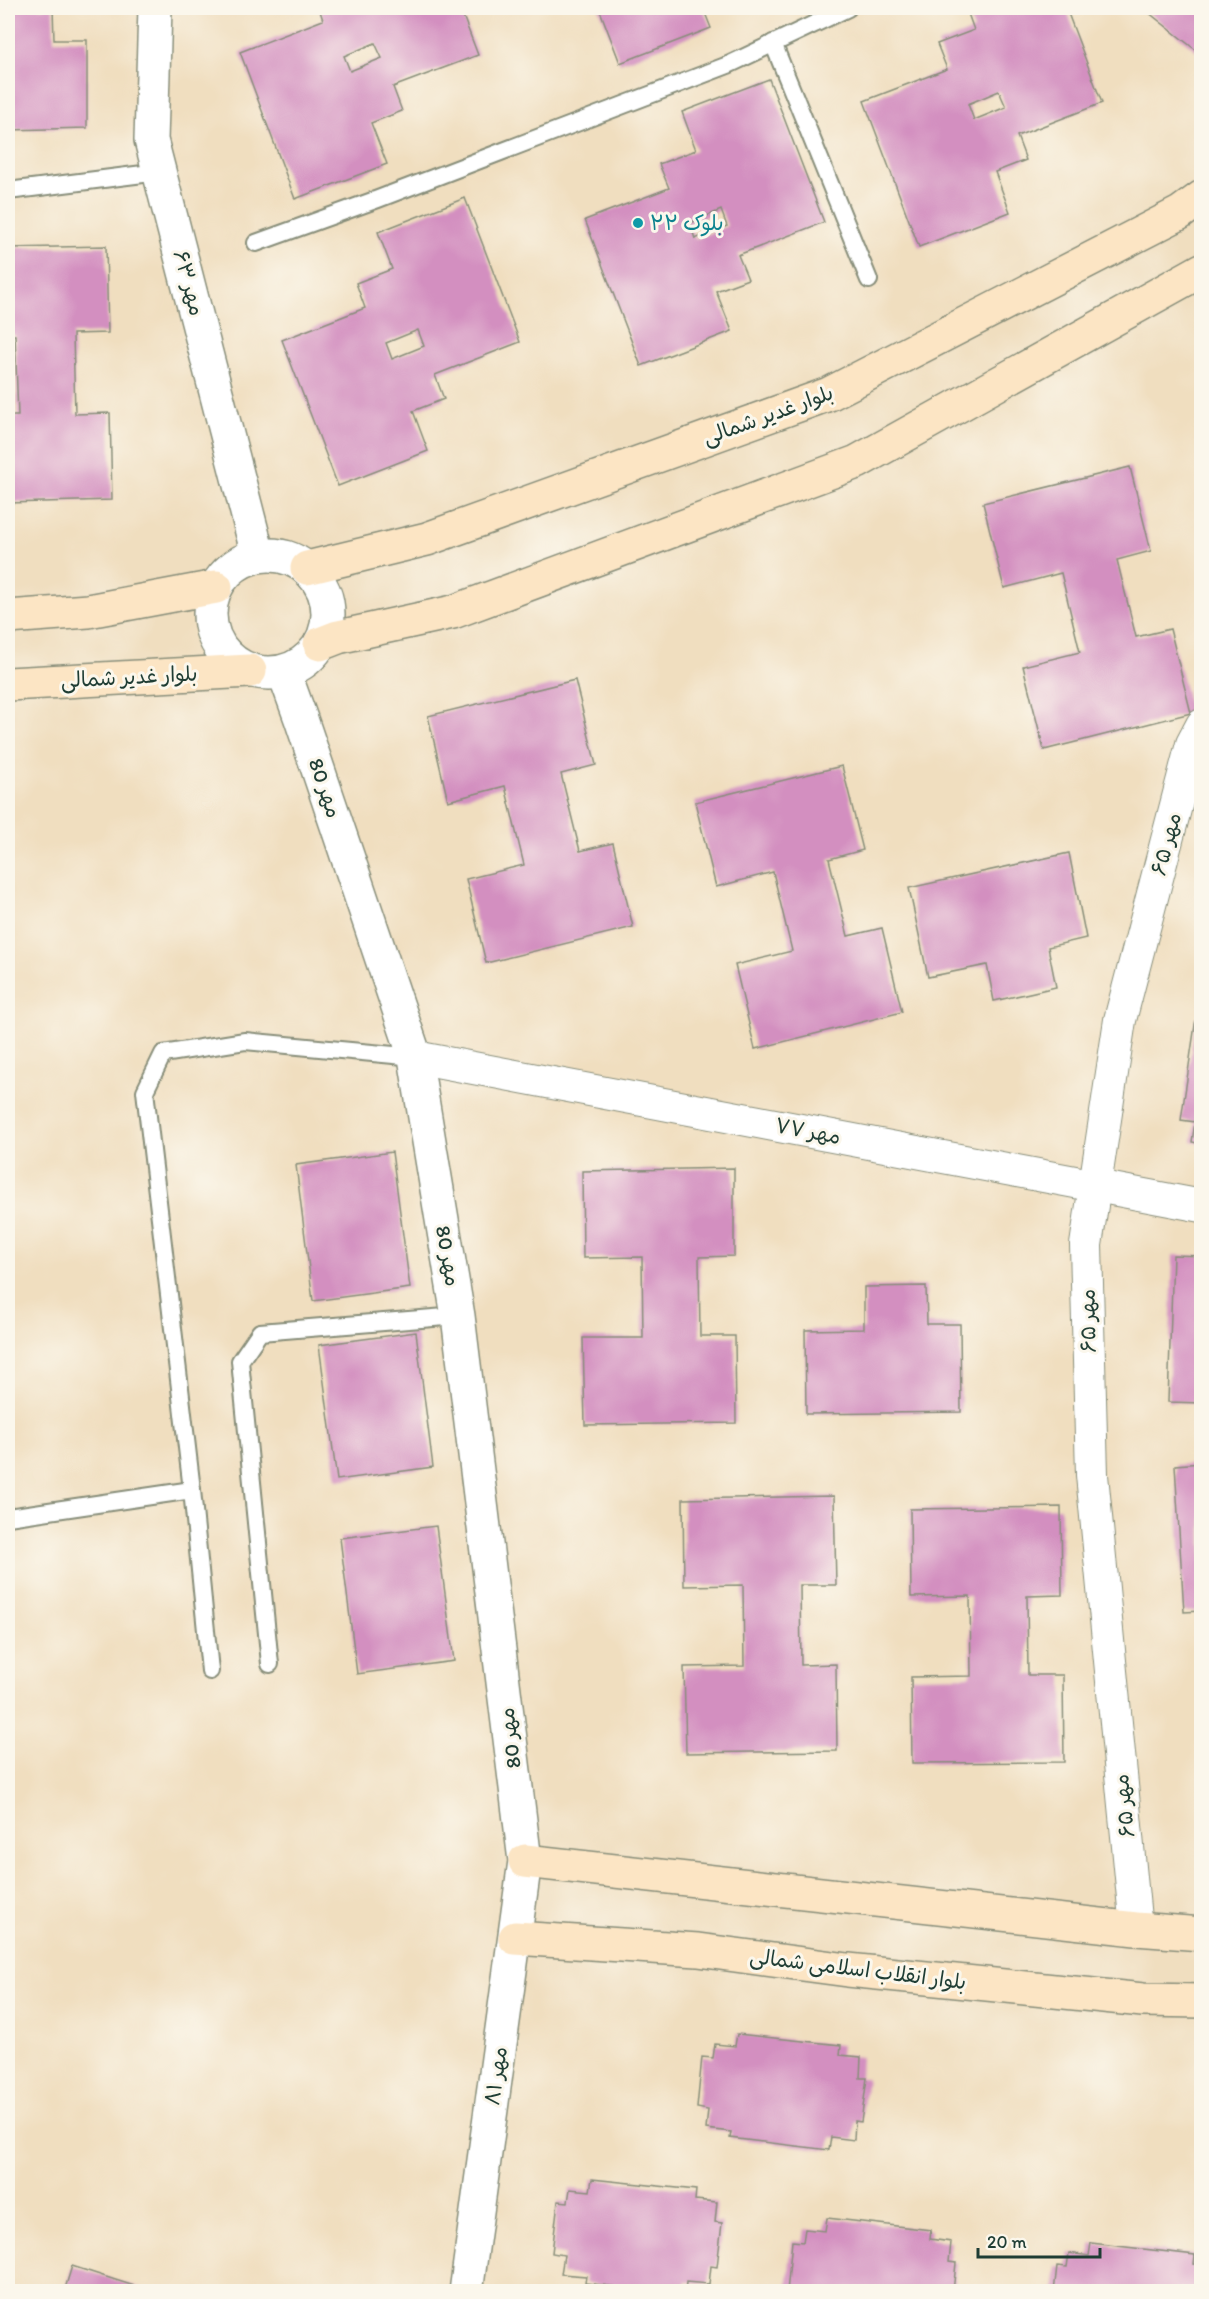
<svg xmlns="http://www.w3.org/2000/svg" width="1209" height="2299" font-family="Itim,'Playpen Sans Arabic',sans-serif">
<style>
.building{fill:#d38fc0;fill-rule:evenodd}
.lines{fill:none;stroke-linecap:round;stroke-linejoin:round}
.service-casing{stroke:#888e7a;stroke-width:20}
.minor-casing{stroke:#888e7a;stroke-width:34}
.tertiary-casing{stroke:#888e7a;stroke-width:36}
.secondary-casing{stroke:#888e7a;stroke-width:36}
.service{stroke:#fff;stroke-width:16}
.minor{stroke:#fff;stroke-width:32}
.tertiary{stroke:#fff;stroke-width:33}
.secondary{stroke:#fce5c4;stroke-width:33}
.culture-dot{fill:#0f9aa8;stroke:#fbf7ec;stroke-width:2}
.labels{text-anchor:middle;stroke-width:6;stroke-linejoin:round;paint-order:stroke}
.culture-label{font-size:21px;fill:#0d838f;stroke:#fbf7ec;text-anchor:start}
.street-label{font-size:21px;fill:#1f3d34;stroke:#fbf7ec}
</style>
<rect width="100%" height="100%" fill="#fbf7ec"/>
<filter id="ink" filterUnits="userSpaceOnUse"><feTurbulence type="fractalNoise" baseFrequency=".0167" numOctaves="2"/><feDisplacementMap in="SourceGraphic" scale="12" xChannelSelector="R" yChannelSelector="G"/><feConvolveMatrix kernelMatrix="1 2 1 2 8 2 1 2 1" color-interpolation-filters="sRGB"/></filter>
<filter id="wash" filterUnits="userSpaceOnUse"><feTurbulence type="fractalNoise" baseFrequency=".008" numOctaves="4" result="noise"/><feDisplacementMap in="SourceGraphic" scale="24" xChannelSelector="R" yChannelSelector="G"/><feGaussianBlur stdDeviation="1.35" result="paint"/><feColorMatrix in="noise" values="0 0 0 0 0 0 0 0 0 0 0 0 0 0 0 0 0 1.4 0 .05"/><feComposite in="paint" operator="in"/></filter>
<g filter="url(#wash)">
<rect width="100%" height="100%" fill="#f0debf"/>
<g id="blocks">
<!-- building -->
<g class="building">
<path d="M8,8H53L54,40H87V128L8,130Z"/>
<path d="M319,8H460L478,55L393,87L402,111L371,123L387,164L295,199L240,52L323,20ZM375,43L382,58L350,71L344,56Z"/>
<path d="M599,8H703L711,28L620,63Z"/>
<path d="M966,8H1066L1102,103L1017,136L1026,160L995,172L1010,212L919,247L864,101L947,69L937,44L974,30ZM999,91L1006,107L974,120L968,104Z"/>
<path d="M1143,8H1202V55Z"/>
<path d="M769,79L824,222L738,255L748,279L716,291L732,331L641,366L585,220L669,188L659,164L696,150L682,112ZM721,210L727,226L695,239L690,223Z"/>
<path d="M465,198L520,342L435,375L444,399L413,411L428,451L338,486L282,340L365,308L356,283L392,269L378,232ZM418,330L424,346L392,359L386,343Z"/>
<path d="M106,246L108,333L73,334L75,414L110,413L112,500L8,503V416H18L15,335H8V248Z"/>
<path d="M1130,467L1151,551L1117,560L1136,637L1170,629L1191,713L1044,750L1023,666L1080,652L1061,573L1004,588L983,503Z"/>
<path d="M575,680L596,765L561,774L580,851L613,843L633,927L486,963L466,879L524,865L505,786L448,801L428,716Z"/>
<path d="M842,766L863,850L829,859L848,936L882,928L902,1012L755,1049L735,965L792,951L773,872L716,887L695,802Z"/>
<path d="M1069,853L1086,938L1048,947L1056,987L994,1001L987,965L928,977L909,888Z"/>
<path d="M1196,1018L1202,1019V1144L1192,1142L1195,1122L1181,1120Z"/>
<path d="M392,1152L410,1288L313,1301L296,1165Z"/>
<path d="M734,1168V1256L699,1257L700,1336H735L736,1423L585,1425L583,1338H643L642,1257L583,1258L582,1171Z"/>
<path d="M1173,1255L1202,1256V1403L1168,1402Z"/>
<path d="M926,1286L927,1324H960L961,1412L806,1414L805,1330L864,1329V1287Z"/>
<path d="M416,1332L433,1467L337,1480L319,1345Z"/>
<path d="M1202,1463V1611L1184,1612L1175,1465Z"/>
<path d="M834,1496L836,1585H800L801,1665L836,1664L837,1751L686,1753L684,1667L744,1666L743,1585L684,1586L683,1499Z"/>
<path d="M1061,1507L1062,1595L1027,1596L1028,1675H1063L1064,1762L912,1763L911,1677L971,1676L970,1596L911,1597L910,1509Z"/>
<path d="M436,1526L454,1661L357,1674L340,1538Z"/>
<path d="M737,2034L841,2045L840,2055L861,2057L860,2078H867L861,2122L855,2121L854,2140L831,2137L829,2150L730,2138L731,2132L706,2129L708,2110L697,2108L702,2057L713,2058L715,2044L735,2046Z"/>
<path d="M592,2179L696,2190L695,2200L717,2202L715,2222L722,2223L717,2267L711,2266L709,2284L686,2282L685,2292H659L585,2283L586,2276L561,2274L564,2255L552,2253L558,2201L568,2202L570,2189L590,2191Z"/>
<path d="M827,2218L931,2230L930,2239L951,2242L949,2262L956,2263L953,2292H787L792,2241L803,2242L805,2229L825,2231Z"/>
<path d="M1091,2243L1195,2255L1194,2264L1202,2265V2292H1054L1057,2266L1067,2267L1069,2253L1089,2256Z"/>
<path d="M72,2266L150,2291V2292H64Z"/>
</g>
</g>
</g>
<g filter="url(#ink)">
<use href="#blocks" fill-opacity="0" stroke="#888e7a" stroke-width="1.5"/>
<g class="lines">
<defs>
<g id="service">
<path d="M773,43L869,280"/>
<path d="M8,191L159,172"/>
<path d="M256,243L378,199L728,65L848,8"/>
<path d="M8,1517L192,1490"/>
<path d="M270,1664L240,1361L260,1332L458,1316"/>
<path d="M210,1671L192,1490L145,1091L163,1054L245,1041L415,1057"/>
</g>
<g id="minor">
<path d="M415,1057L1202,1206"/>
<path d="M1136,1929L1092,1475L1086,1245L1120,1020L1192,744L1202,725"/>
</g>
<g id="tertiary">
<path d="M155,8L151,140L258,555"/>
<circle cx="269" cy="614" r="59"/>
<path d="M284,672L301,719L415,1057L458,1316L525,1861L466,2292"/>
</g>
<g id="secondary">
<path d="M307,568L427,539L829,394L1180,213L1202,197"/>
<path d="M8,617L88,611L216,587"/>
<path d="M320,644L338,637L453,612L857,462L1202,270"/>
<path d="M8,684L250,671"/>
<path d="M525,1861L1136,1929L1202,1934"/>
<path d="M515,1938L698,1950L848,1970L1143,2000L1202,2001"/>
</g>
</defs>
<!-- service casing -->
<use href="#service" class="service-casing"/>
<!-- minor casing -->
<use href="#minor" class="minor-casing"/>
<!-- tertiary casing -->
<use href="#tertiary" class="tertiary-casing"/>
<!-- secondary casing -->
<use href="#secondary" class="secondary-casing"/>
<!-- service -->
<use href="#service" class="service"/>
<!-- minor -->
<use href="#minor" class="minor"/>
<!-- tertiary -->
<use href="#tertiary" class="tertiary"/>
<!-- secondary -->
<use href="#secondary" class="secondary"/>
</g>
</g>
<!-- markers -->
<circle class="culture-dot" cx="638" cy="223" r="6"/>
<g class="labels">
<!-- culture labels -->
<g class="culture-label">
<text x="650" y="230">بلوک ۲۲</text>
</g>
<!-- street labels -->
<g class="street-label">
<text transform="translate(189 283) rotate(75)" y="7">مهر ۶۳</text>
<text transform="translate(768 415) rotate(-20)" y="7">بلوار غدیر شمالی</text>
<text transform="translate(129 677) rotate(-3)" y="7">بلوار غدیر شمالی</text>
<text transform="translate(325 788) rotate(71)" y="7">مهر 80</text>
<text transform="translate(1166 844) rotate(-75)" y="7">مهر ۶۵</text>
<text transform="translate(808 1131) rotate(11)" y="7">مهر ۷۷</text>
<text transform="translate(448 1256) rotate(80)" y="7">مهر 80</text>
<text transform="translate(1088 1321) rotate(-91)" y="7">مهر ۶۵</text>
<text transform="translate(510 1738) rotate(-97)" y="7">مهر 80</text>
<text transform="translate(1124 1806) rotate(-96)" y="7">مهر ۶۵</text>
<text transform="translate(858 1969) rotate(7)" y="7">بلوار انقلاب اسلامی شمالی</text>
<text transform="translate(496 2076) rotate(-82)" y="7">مهر ۸۱</text>
</g>
</g>
<!-- margin -->
<rect width="1209" height="2299" fill="none" stroke="#fbf7ec" stroke-width="30"/>
<!-- scale -->
<path d="M978 2248v9h122v-9" fill="none" stroke="#1f3d34" stroke-width="3"/>
<text x="987" y="2248" font-size="18" fill="#1f3d34" stroke="#fbf7ec" stroke-width="4.5" paint-order="stroke">20 m</text>
</svg>
